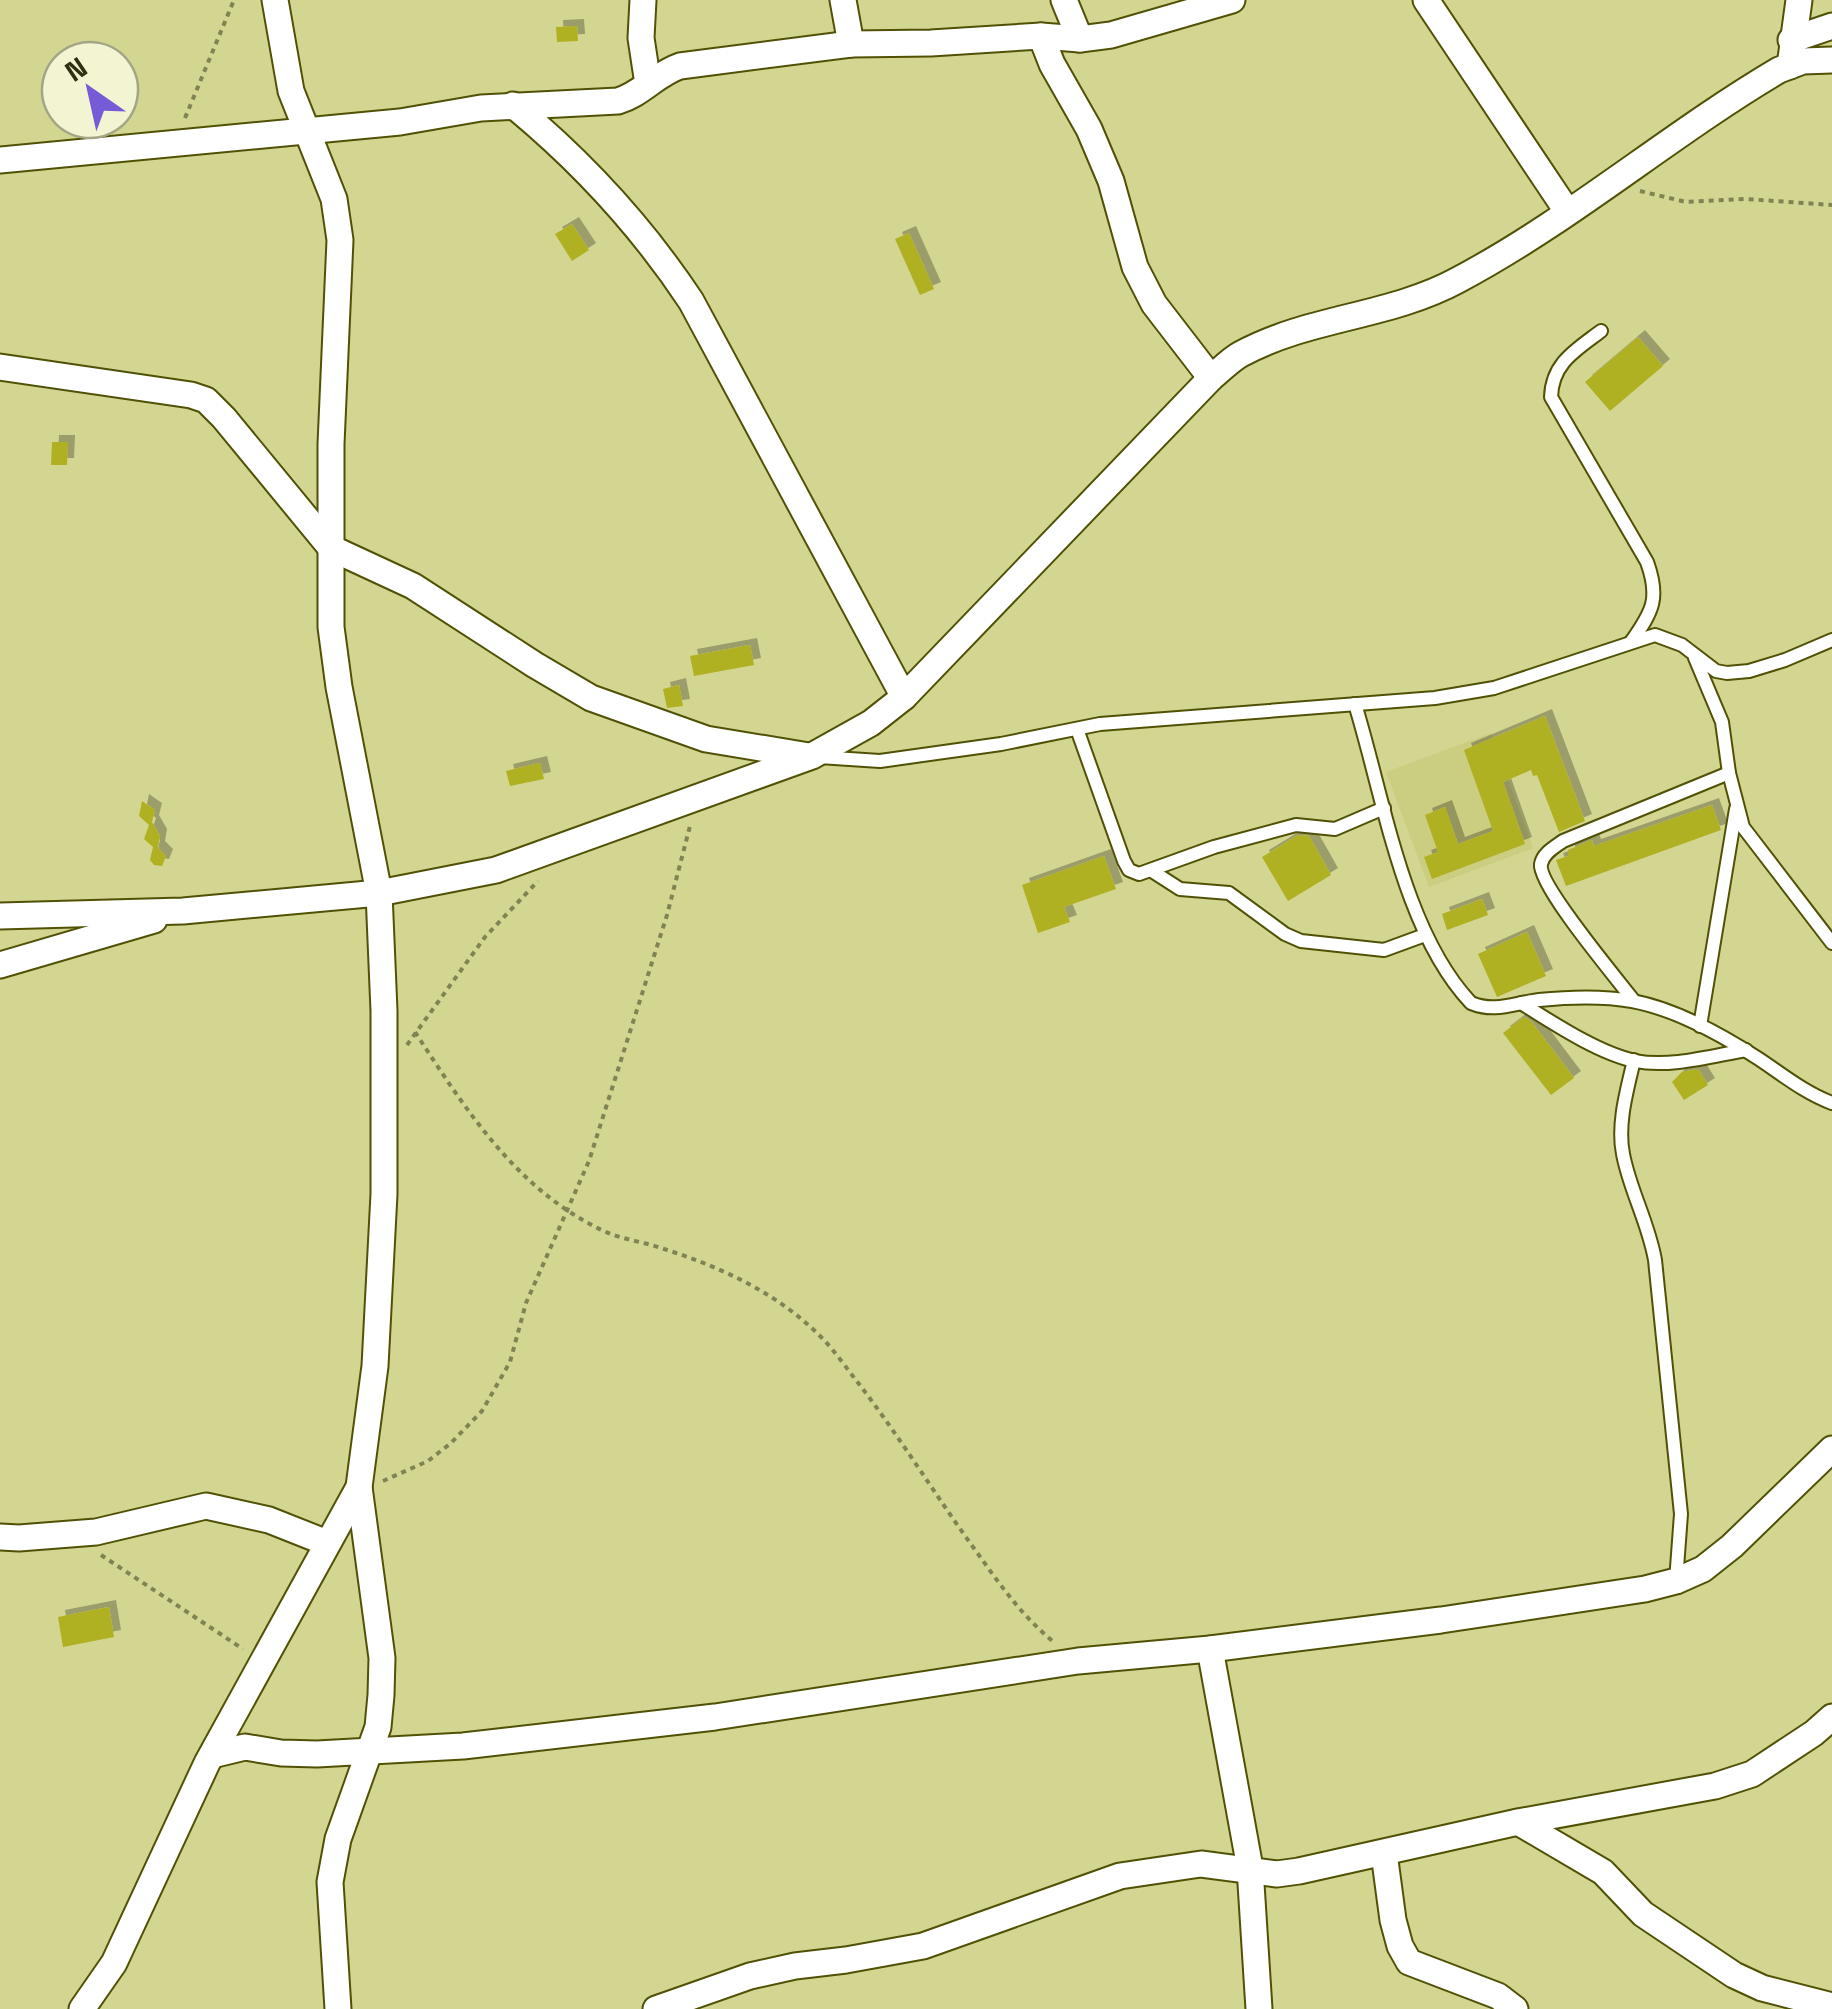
<svg xmlns="http://www.w3.org/2000/svg" width="1832" height="2009" font-family="'Space Grotesk',sans-serif">
<style>
.built{fill:#cbcd80}
.building{fill:#afb021;filter:url(#shadow)}
.lines{fill:none;stroke-linecap:round;stroke-linejoin:round}
.lane-casing{stroke:#505105;stroke-width:16}
.street-casing{stroke:#505105;stroke-width:29}
.path{stroke:#818353;stroke-width:4;stroke-dasharray:5 5;stroke-linecap:butt}
.lane{stroke:#fff;stroke-width:12}
.street{stroke:#fff;stroke-width:25}
</style>
<defs>
<filter id="shadow"><feDropShadow dx="7" dy="-7" stdDeviation="0" flood-color="#0004"/></filter>
</defs>
<rect width="100%" height="100%" fill="#d3d691"/>
<!-- built -->
<path class="built" d="M1491,733L1533,848L1429,887L1386,772Z"/>
<!-- building -->
<g class="building">
<path d="M577,26L578,41L557,42L556,27Z"/>
<path d="M572,224L589,250L572,261L555,234Z"/>
<path d="M909,233L934,289L920,295L895,239Z"/>
<path d="M1638,337L1663,366L1610,411L1585,382Z"/>
<path d="M52,442H68L67,465H51Z"/>
<path d="M750,645L754,665L694,676L690,656Z"/>
<path d="M679,685L683,706L667,708L663,689Z"/>
<path d="M1545,716L1585,821L1559,832L1537,775L1533,776L1531,770L1503,782L1525,844L1432,879L1424,857L1438,852L1425,815L1445,807L1458,844L1493,831L1464,750Z"/>
<path d="M540,763L544,779L510,786L506,771Z"/>
<path d="M142,801L155,810L152,822L160,836L158,848L166,856L162,866L154,865L150,860L153,847L144,839L149,825L139,816Z"/>
<path d="M1712,805L1721,830L1566,886L1556,860L1568,856V850L1592,840L1594,846Z"/>
<path d="M1298,835L1309,836L1331,875L1288,901L1262,857Z"/>
<path d="M1104,856L1116,889L1064,907L1070,922L1038,933L1022,885Z"/>
<path d="M1482,899L1488,915L1447,930L1442,914Z"/>
<path d="M1527,932L1546,976L1497,997L1478,954Z"/>
<path d="M1524,1017L1531,1021L1574,1078L1551,1095L1503,1033Z"/>
<path d="M1698,1069L1708,1085L1684,1100L1672,1082L1682,1072Z"/>
<path d="M109,1607L114,1637L63,1647L58,1617Z"/>
</g>
<g class="lines">
<defs>
<g id="lane">
<path d="M1601,331C1576,350 1552,363 1551,397L1647,562C1660,598 1653,611 1631,642"/>
<path d="M1695,658L1722,722L1729,773L1743,827L1832,943"/>
<path d="M1355,704C1384,798 1403,931 1471,1003C1495,1013 1514,1003 1539,1000C1569,997 1603,996 1632,1001C1676,1009 1722,1035 1759,1059C1783,1075 1805,1093 1832,1103"/>
<path d="M1077,729L1124,861L1129,870L1139,874L1214,847L1296,825L1335,829L1384,808"/>
<path d="M819,757L880,761L1001,744L1100,724L1435,698L1494,688L1655,635L1682,645L1716,671L1727,673L1749,671L1785,660L1832,640"/>
<path d="M1152,871L1180,889L1229,893L1285,934L1301,941L1384,950L1425,935"/>
<path d="M1634,1001C1618,980 1537,884 1541,864C1543,853 1555,847 1563,841L1729,773"/>
<path d="M1521,1003C1553,1023 1598,1053 1635,1061C1670,1068 1711,1056 1746,1050"/>
<path d="M1700,1026L1736,809"/>
<path d="M1634,1060C1627,1090 1617,1124 1623,1154C1630,1191 1648,1221 1655,1260L1681,1514L1676,1581"/>
</g>
<g id="street">
<path d="M275,0L291,91L334,199L340,240L331,444V627L339,687L379,893L384,1011V1194L375,1366L359,1487L382,1658L381,1695L378,1727L338,1839L330,1882L338,2009"/>
<path d="M643,0L641,38L648,84"/>
<path d="M843,0L851,44"/>
<path d="M1064,0L1080,39"/>
<path d="M1426,0L1567,211"/>
<path d="M1041,36L1052,64L1089,129L1111,181L1135,267L1154,304L1211,378"/>
<path d="M1791,40L1832,26"/>
<path d="M1790,66L1799,0"/>
<path d="M513,105C582,162 642,227 691,301L904,697"/>
<path d="M0,160L400,122L481,108L618,101C642,94 656,74 680,66L851,44L931,43L1041,36L1080,39L1111,35L1232,0"/>
<path d="M0,367L191,395L206,400L224,418L331,548L413,586L535,665L591,698L706,739L809,756"/>
<path d="M0,916L183,911L379,893L496,870L812,756L871,723L904,697L1211,378C1221,370 1230,360 1241,354C1309,317 1390,317 1458,280C1571,220 1669,135 1779,70L1803,61L1832,60"/>
<path d="M0,965L154,920"/>
<path d="M0,1537L19,1538L96,1532L206,1506L269,1520L327,1543"/>
<path d="M1210,1649L1250,1868L1259,2009"/>
<path d="M212,1755L245,1747L281,1753L317,1754L463,1746L715,1717L1078,1661L1210,1649L1441,1620L1645,1589L1676,1581L1703,1569L1732,1546L1832,1449"/>
<path d="M1518,1822L1603,1872L1643,1914L1734,1975L1762,1988L1832,2006"/>
<path d="M1384,1853L1393,1920L1400,1946L1409,1962L1498,1996L1515,2009"/>
<path d="M82,2009L114,1963L207,1763L359,1487"/>
<path d="M656,2009L750,1976L795,1966L846,1960L923,1946L1120,1876L1201,1864L1277,1874L1299,1871L1518,1822L1715,1786L1752,1774L1814,1733L1832,1717"/>
</g>
</defs>
<!-- lane casing -->
<use href="#lane" class="lane-casing"/>
<!-- street casing -->
<use href="#street" class="street-casing"/>
<!-- path -->
<g class="path">
<path d="M185,118L234,0"/>
<path d="M1640,191L1686,202L1746,199L1832,205"/>
<path d="M415,1032C466,1110 518,1192 606,1232C624,1240 645,1242 664,1249C721,1267 779,1294 821,1337C835,1351 847,1369 859,1384C902,1440 939,1501 981,1558C1003,1589 1025,1619 1055,1643"/>
<path d="M407,1045L485,937L538,881"/>
<path d="M383,1481L428,1461L451,1443L482,1411L510,1362L526,1303L589,1161L667,915L691,822"/>
<path d="M101,1555L243,1649"/>
</g>
<!-- lane -->
<use href="#lane" class="lane"/>
<!-- street -->
<use href="#street" class="street"/>
</g>
<!-- north arrow -->
<g transform="translate(90 90) rotate(326)"><circle r="48" fill="#f2f4d2" stroke="#a4a586" stroke-width="2.5"/>
<path d="M0-8L18 38L0 25L-18 38Z" fill="#775ad5"/>
<text y="-15" font-size="28" font-weight="bold" text-anchor="middle" fill="#2e2f13">N</text>
</g>
</svg>
